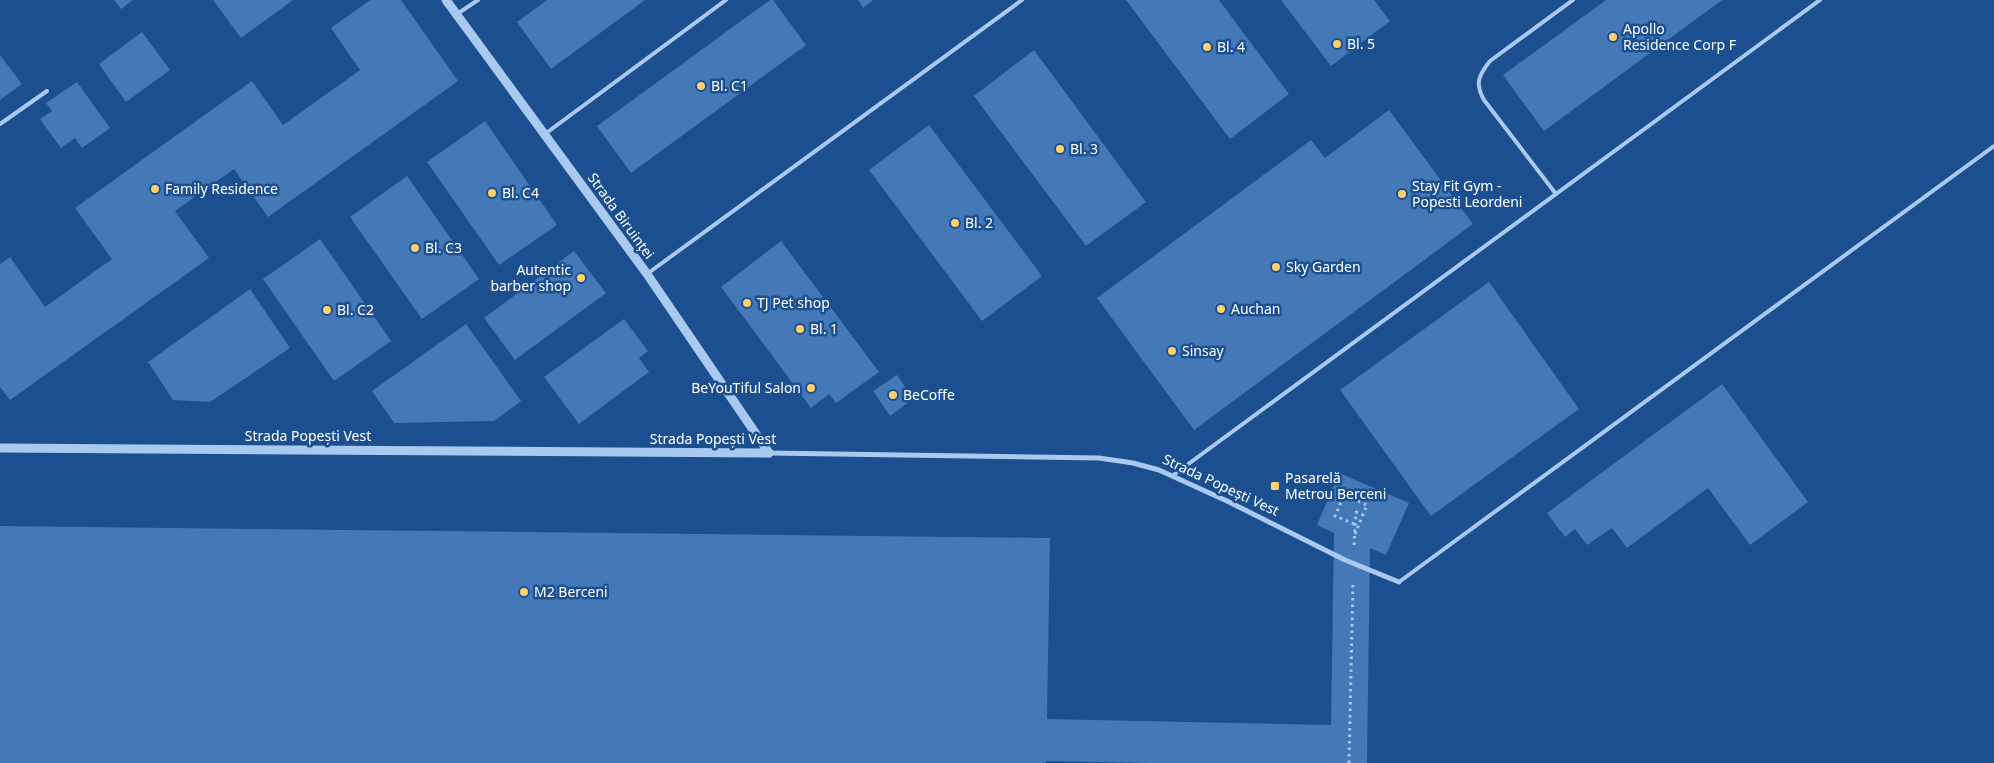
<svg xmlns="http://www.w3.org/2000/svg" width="1994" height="763" font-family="'Noto Sans',sans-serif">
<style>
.building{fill:#4478b7}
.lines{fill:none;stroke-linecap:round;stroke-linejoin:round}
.path{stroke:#a9c9ee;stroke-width:3;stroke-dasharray:2.5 4;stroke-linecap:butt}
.service{stroke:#a9c9ee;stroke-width:4}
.minor{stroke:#a9c9ee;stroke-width:5}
.tertiary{stroke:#a9c9ee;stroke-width:9}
.poi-dot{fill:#ffd166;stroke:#1b4f8f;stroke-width:2}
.labels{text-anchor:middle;stroke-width:5;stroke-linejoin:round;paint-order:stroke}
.poi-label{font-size:14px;fill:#fff;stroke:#1b4f8f;text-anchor:start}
.street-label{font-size:14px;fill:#fff;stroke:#1b4f8f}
</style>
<rect width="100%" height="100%" fill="#1b4f8f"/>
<!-- building -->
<g class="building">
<path d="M114,0H133L121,9Z"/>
<path d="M213,0H293L241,38Z"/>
<path d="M370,0H401L458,81L268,217L234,169L175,211L209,258L10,400L0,387V264L10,257L45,307L112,259L75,208L252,81L283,125L360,70L331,28Z"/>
<path d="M547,0H645L551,69L517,22Z"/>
<path d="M770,0H773L806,45L631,173L597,126Z"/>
<path d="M858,0H873L863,8Z"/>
<path d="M1126,0H1219L1289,94L1230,139Z"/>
<path d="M1281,0H1374L1390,21L1331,66Z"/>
<path d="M1606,0H1722L1544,131L1503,75Z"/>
<path d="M142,32L170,70L126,102L99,64Z"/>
<path d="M1034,50L1146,202L1086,246L974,96Z"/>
<path d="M0,55L22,84L0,100Z"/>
<path d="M77,82L110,128L82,148L75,138L61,148L40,119L52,111L46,103Z"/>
<path d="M1389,110L1473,224L1194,430L1097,298L1311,140L1325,158Z"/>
<path d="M485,121L557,225L499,265L427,162Z"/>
<path d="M929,125L1042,276L982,321L869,170Z"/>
<path d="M407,176L479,279L422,319L350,217Z"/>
<path d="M320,239L391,341L334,381L263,279Z"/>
<path d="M781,241L879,372L836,403L829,394L811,408L721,287Z"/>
<path d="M574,251L606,293L515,360L484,318Z"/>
<path d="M1489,282L1579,409L1431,516L1340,390Z"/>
<path d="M250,289L290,348L210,402L173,400L148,362Z"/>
<path d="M624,319L648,351L639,358L649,372L579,424L544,377Z"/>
<path d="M466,324L521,401L494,421L394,423L372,391Z"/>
<path d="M897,375L913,399L890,416L873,391Z"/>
<path d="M1722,384L1808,502L1750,545L1708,488L1627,548L1612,528L1587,545L1575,529L1565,537L1547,513Z"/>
<path d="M1339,473L1409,503L1386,555L1370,548L1367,763H1149L1046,761V763H0V526L1050,538L1047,719L1331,725L1334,533L1317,525Z"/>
</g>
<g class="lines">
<!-- path -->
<g class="path">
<path d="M1354,524L1335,516L1344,495L1367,505L1355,534"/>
<path d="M1354,545L1356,512L1363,515"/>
<path d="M1349,763L1353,581"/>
</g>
<!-- service -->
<g class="service">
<path d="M457,14L478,0"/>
<path d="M0,124L47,91"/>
<path d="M545,134L726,0"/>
<path d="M1556,194L1484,100C1475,84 1478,76 1490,61L1573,0"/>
<path d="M647,274L1022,0"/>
<path d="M1172,476L1820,0"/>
<path d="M1399,582L1994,146"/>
</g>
<!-- minor -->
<path class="minor" d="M769,453L1099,458L1133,463L1159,470L1227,501L1345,560L1399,582"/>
<!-- tertiary -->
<g class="tertiary">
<path d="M446,0L647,274L769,453"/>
<path d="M0,448L769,453"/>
</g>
</g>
<!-- markers -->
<g class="poi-dot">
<circle cx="1613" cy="37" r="5"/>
<circle cx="1337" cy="44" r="5"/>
<circle cx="1207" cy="47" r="5"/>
<circle cx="701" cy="86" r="5"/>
<circle cx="1060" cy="149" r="5"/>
<circle cx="155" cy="189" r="5"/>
<circle cx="492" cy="193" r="5"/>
<circle cx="1402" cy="194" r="5"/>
<circle cx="955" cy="223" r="5"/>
<circle cx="415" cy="248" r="5"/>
<circle cx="1276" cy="267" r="5"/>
<circle cx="581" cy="278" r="5"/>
<circle cx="747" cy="303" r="5"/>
<circle cx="1221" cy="309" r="5"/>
<circle cx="327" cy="310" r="5"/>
<circle cx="800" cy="329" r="5"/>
<circle cx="1172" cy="351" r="5"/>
<circle cx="811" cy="388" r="5"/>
<circle cx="893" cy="395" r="5"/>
<rect x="1270" y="481" width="10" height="10" rx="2.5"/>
<circle cx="524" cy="592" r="5"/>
</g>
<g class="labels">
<!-- poi labels -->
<g class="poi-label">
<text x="1623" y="34">Apollo<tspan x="1623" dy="16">Residence Corp F</tspan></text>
<text x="1347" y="49">Bl. 5</text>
<text x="1217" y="52">Bl. 4</text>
<text x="711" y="91">Bl. C1</text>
<text x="1070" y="154">Bl. 3</text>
<text x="1412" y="191">Stay Fit Gym -<tspan x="1412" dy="16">Popesti Leordeni</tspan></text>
<text x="165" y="194">Family Residence</text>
<text x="502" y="198">Bl. C4</text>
<text x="965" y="228">Bl. 2</text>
<text x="425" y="253">Bl. C3</text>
<text x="1286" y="272">Sky Garden</text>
<text x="571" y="275" text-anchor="end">Autentic<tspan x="571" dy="16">barber shop</tspan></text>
<text x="757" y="308">TJ Pet shop</text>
<text x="1231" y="314">Auchan</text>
<text x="337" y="315">Bl. C2</text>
<text x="810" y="334">Bl. 1</text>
<text x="1182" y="356">Sinsay</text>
<text x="801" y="393" text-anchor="end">BeYouTiful Salon</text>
<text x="903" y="400">BeCoffe</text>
<text x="1285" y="483">Pasarelă<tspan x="1285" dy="16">Metrou Berceni</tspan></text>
<text x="534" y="597">M2 Berceni</text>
</g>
<!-- street labels -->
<g class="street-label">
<text transform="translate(621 216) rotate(54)" y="5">Strada Biruinței</text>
<text x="308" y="441">Strada Popești Vest</text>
<text x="713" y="444">Strada Popești Vest</text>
<text transform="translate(1221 485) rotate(25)" y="5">Strada Popești Vest</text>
</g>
</g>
</svg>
